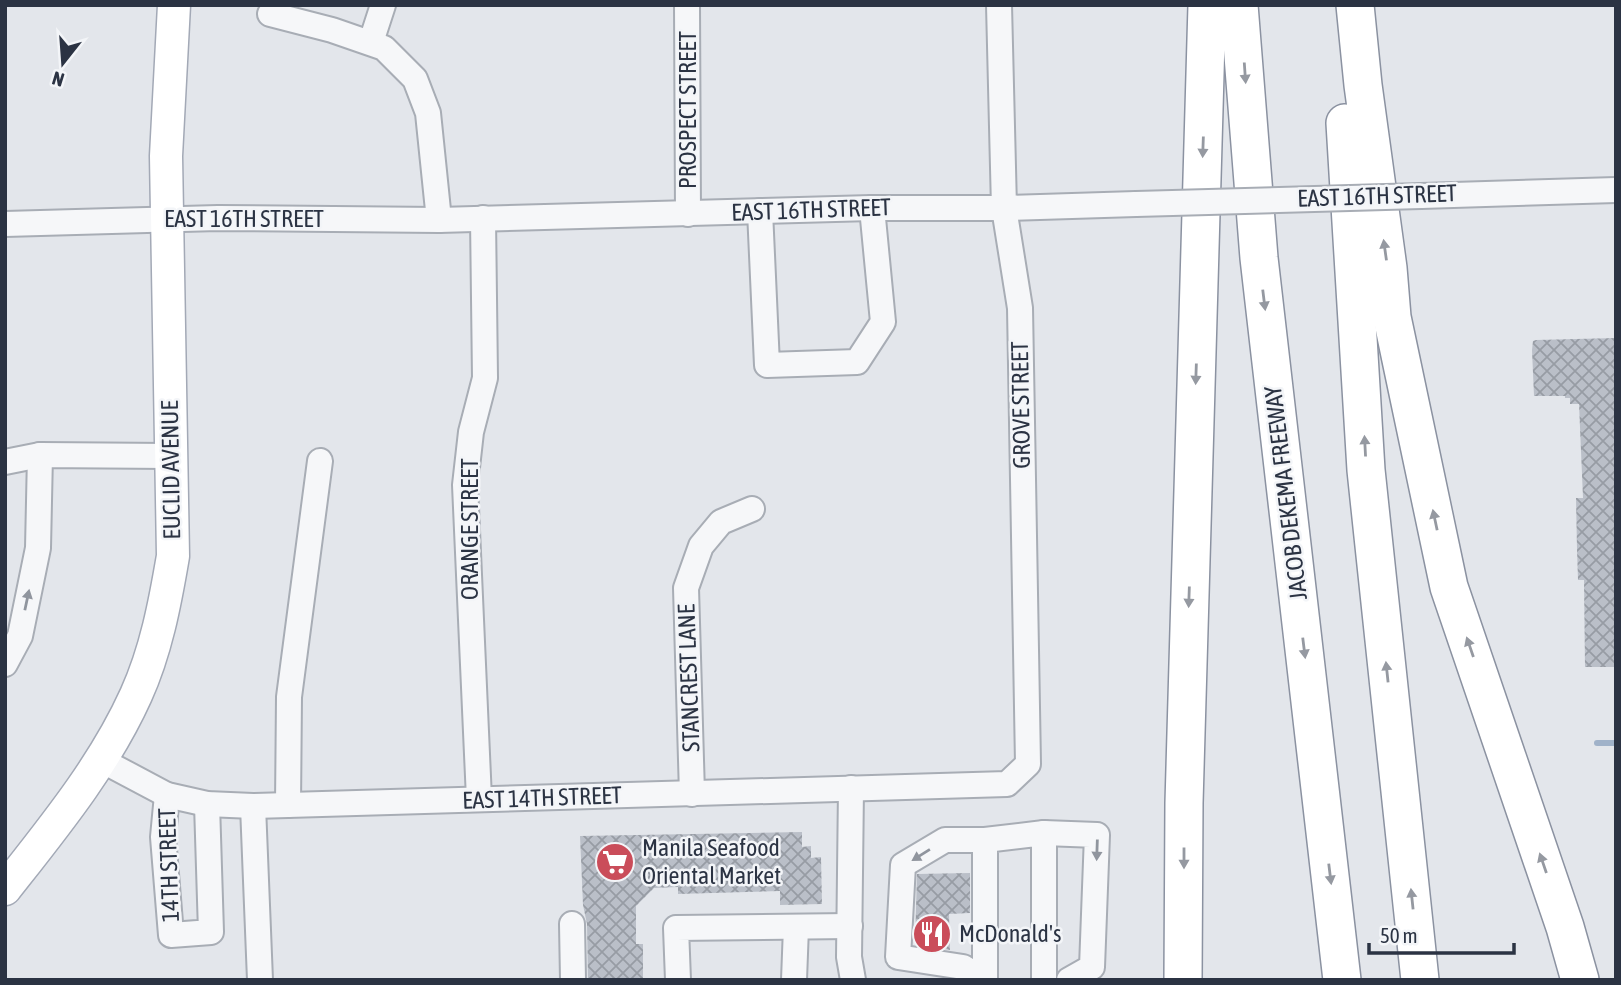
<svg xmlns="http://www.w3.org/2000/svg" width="1621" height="985" font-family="'Asap Condensed',sans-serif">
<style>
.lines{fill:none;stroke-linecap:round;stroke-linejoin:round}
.stream{stroke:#a0b2c9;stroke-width:6}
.building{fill:url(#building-cross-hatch)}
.minor-casing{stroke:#a8adb5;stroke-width:28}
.major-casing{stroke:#a3a9b6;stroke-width:35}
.highway-casing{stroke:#8b92a1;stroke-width:40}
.minor{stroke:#f6f7f9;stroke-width:24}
.major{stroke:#fff;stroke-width:32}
.highway{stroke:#fff;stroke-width:37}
.minor-bridge-casing{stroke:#a8adb5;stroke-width:28;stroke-linecap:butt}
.minor-bridge{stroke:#f6f7f9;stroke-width:24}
.oneway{fill:#9599a1}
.oneway2{fill:#90959e}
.labels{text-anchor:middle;stroke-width:5;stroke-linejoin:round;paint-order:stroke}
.street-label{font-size:24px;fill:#2b3343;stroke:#f3f5f8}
.poi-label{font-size:24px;fill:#2b3343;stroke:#f3f5f8;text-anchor:start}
</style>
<defs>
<pattern id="building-cross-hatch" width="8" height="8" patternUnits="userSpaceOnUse" patternTransform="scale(1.75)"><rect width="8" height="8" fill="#babfc8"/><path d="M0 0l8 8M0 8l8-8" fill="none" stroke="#979ca4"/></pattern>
</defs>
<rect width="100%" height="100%" fill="#e3e6eb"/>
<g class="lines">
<!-- stream -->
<path class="stream" d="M1597,743H1616"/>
</g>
<!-- building -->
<g class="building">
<path d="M1616,338V667H1585L1584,580H1578L1577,549L1576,498H1583L1579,404H1570V398H1565V396H1534L1532,350L1533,341L1536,340Z"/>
<path d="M802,832V847L811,846V858L821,857L822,904L780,905V891L678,894V887L654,888L636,906V944H643V980H588L587,924L583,905L580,836Z"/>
<path d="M970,873V913L949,914L950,950L915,944L917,874Z"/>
</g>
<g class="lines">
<defs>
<g id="minor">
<path d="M687,5L688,214"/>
<path d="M270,14L332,30L384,48L415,79L428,113L439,220"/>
<path d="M371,42L383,5"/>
<path d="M1421,196L1616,190"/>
<path d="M760,211L767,365L857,362L883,322L872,208"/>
<path d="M5,224L218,218L439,220L872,208H1004L1136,204"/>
<path d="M5,462L40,455L170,456"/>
<path d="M5,664L20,636L38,548L40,455"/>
<path d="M101,760L167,795L207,804L253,806L1007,784L1028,764L1020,308L1004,208L999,5"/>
<path d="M851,788L849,957L853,980"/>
<path d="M692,794L686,588L701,546L721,522L752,509"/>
<path d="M167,795L163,837L171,935L211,932L207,804"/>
<path d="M479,799L465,485L471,432L485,378L483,218"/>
<path d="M288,805L289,697L320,461"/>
<path d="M253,806L260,980"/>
<path d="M1044,833L1097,835L1092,967L1069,980"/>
<path d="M572,924L573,980"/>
<path d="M678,980L676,928L850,926"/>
<path d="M794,980L796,927"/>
<path d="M984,980L963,967L898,957L903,865L945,840H985"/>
<path d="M985,980V840L1044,833V980"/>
</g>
<path id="major" d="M5,889C53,828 104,766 136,695C156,651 165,603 173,556L166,156L174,5"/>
<g id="highway">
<path d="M1239,5L1259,258L1342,980"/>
<path d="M1355,5L1363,85L1388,268L1392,317L1449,587L1565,927L1580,980"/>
<path d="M1345,123L1366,470L1420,980"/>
<path d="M1183,980L1184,803L1207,5"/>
</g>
</defs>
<!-- minor casing -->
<use href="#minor" class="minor-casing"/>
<!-- major casing -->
<use href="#major" class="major-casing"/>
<!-- highway casing -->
<use href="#highway" class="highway-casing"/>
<!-- minor -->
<use href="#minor" class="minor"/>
<!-- major -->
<use href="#major" class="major"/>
<!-- highway -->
<use href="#highway" class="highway"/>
<defs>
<path id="minor-bridge" d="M1136,204L1421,196"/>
</defs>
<!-- minor-bridge casing -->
<use href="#minor-bridge" class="minor-bridge-casing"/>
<!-- minor-bridge -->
<use href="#minor-bridge" class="minor-bridge"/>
</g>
<!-- one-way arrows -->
<defs><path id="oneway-solid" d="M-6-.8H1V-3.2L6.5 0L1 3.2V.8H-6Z" transform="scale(1.75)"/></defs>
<g class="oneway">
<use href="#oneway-solid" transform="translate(1245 73) rotate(86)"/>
<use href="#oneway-solid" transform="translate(1203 147) rotate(92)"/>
<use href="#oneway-solid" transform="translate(1385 250) rotate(-98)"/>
<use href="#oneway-solid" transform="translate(1264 300) rotate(83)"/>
<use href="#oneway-solid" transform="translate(1196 374) rotate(92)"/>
<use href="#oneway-solid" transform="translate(1365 446) rotate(-93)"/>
<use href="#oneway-solid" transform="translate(1435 520) rotate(-102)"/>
<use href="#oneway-solid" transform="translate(1189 597) rotate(92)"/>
<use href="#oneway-solid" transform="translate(1470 647) rotate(-109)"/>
<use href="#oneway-solid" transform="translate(1304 648) rotate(83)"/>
<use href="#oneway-solid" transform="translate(1387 672) rotate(-96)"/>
<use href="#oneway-solid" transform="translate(1184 858) rotate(90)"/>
<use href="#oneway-solid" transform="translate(1543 863) rotate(-109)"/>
<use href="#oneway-solid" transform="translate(1330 874) rotate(83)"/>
<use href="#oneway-solid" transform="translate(1412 899) rotate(-96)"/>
</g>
<g class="oneway2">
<use href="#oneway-solid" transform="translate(27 600) rotate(-78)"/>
<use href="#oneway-solid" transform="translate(1097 850) rotate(92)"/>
<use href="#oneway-solid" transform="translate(921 855) rotate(148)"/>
</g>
<!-- icons -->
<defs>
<symbol id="supermarket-disc" viewBox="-11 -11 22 22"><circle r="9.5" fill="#ca4d5a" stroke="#f3f5f8"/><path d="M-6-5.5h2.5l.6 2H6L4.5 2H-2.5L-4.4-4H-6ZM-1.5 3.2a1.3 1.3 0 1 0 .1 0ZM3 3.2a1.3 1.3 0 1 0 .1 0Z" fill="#fff"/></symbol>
<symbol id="restaurant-disc" viewBox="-11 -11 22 22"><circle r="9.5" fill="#ca4d5a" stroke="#f3f5f8"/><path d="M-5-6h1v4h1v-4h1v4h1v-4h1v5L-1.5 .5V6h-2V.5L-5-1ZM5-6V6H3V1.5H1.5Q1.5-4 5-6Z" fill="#fff"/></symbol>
</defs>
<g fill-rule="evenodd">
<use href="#supermarket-disc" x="593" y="840" width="44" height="44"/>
<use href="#restaurant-disc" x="910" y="912" width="44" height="44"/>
</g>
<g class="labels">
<!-- street labels -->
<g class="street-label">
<text transform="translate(688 110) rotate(-90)" y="8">PROSPECT STREET</text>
<text transform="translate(1377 196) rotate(-2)" y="8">EAST 16TH STREET</text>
<text transform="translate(811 210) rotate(-2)" y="8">EAST 16TH STREET</text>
<text x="244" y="227">EAST 16TH STREET</text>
<text transform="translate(1021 405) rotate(-91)" y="8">GROVE STREET</text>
<text transform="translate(171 470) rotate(-91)" y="8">EUCLID AVENUE</text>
<text transform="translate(1286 493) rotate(-97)" y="8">JACOB DEKEMA FREEWAY</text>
<text transform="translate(470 529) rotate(-90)" y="8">ORANGE STREET</text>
<text transform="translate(689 678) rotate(-92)" y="8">STANCREST LANE</text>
<text transform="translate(542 798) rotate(-2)" y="8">EAST 14TH STREET</text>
<text transform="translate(169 865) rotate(-92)" y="8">14TH STREET</text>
</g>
<!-- poi labels -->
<g class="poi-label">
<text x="642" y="856">Manila Seafood<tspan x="642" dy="28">Oriental Market</tspan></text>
<text x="959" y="942">McDonald's</text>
</g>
</g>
<!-- border -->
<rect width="1621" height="985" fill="none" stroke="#2b3343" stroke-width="14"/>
<!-- north arrow -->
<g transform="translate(63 63) rotate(197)" stroke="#f3f5f8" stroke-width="5" paint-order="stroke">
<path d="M0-5L12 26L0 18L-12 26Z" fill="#2b3343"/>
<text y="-10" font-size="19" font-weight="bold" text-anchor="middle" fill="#2b3343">N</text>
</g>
<!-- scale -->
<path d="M1369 943v10h145v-10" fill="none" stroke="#2b3343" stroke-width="3.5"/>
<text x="1380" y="943" font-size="21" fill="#2b3343" stroke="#f3f5f8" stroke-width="5" paint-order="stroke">50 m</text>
</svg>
